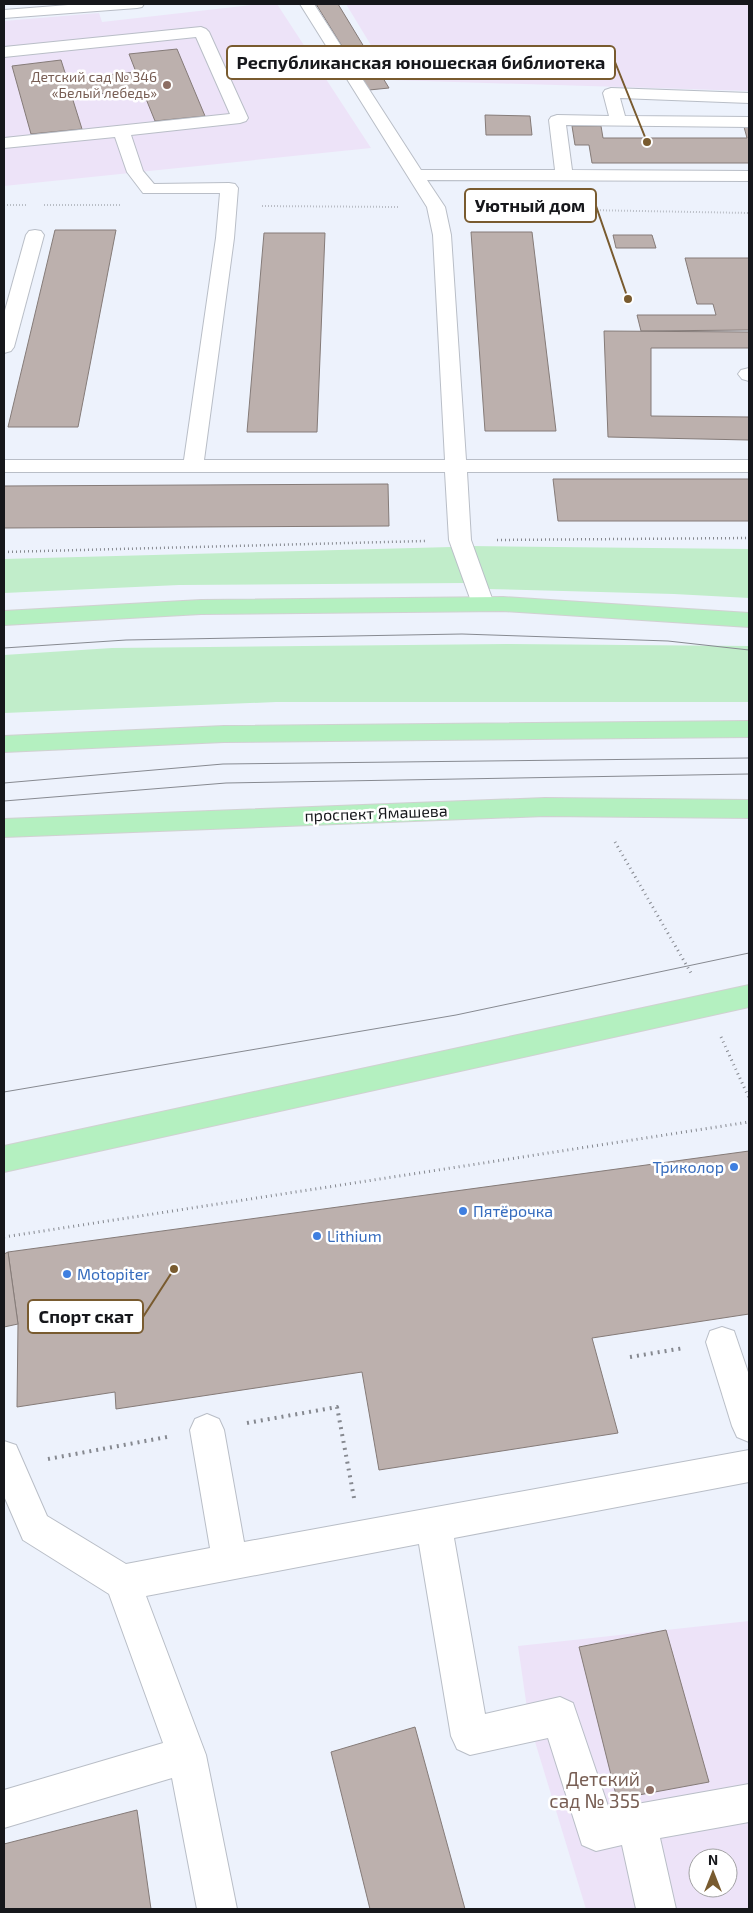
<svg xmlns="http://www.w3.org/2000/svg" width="753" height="1913" font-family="'Exo 2',sans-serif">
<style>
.education{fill:#ede3f8;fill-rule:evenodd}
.green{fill:#c1edca}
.building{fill:#bcb0ad;stroke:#857b78}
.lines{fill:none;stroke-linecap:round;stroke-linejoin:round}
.minor-casing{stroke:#b9bec7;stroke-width:2}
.major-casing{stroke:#d0d1d1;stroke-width:2}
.path-far3{stroke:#868990;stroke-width:2;stroke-dasharray:0.5 2.5;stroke-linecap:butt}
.path-far2{stroke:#868990;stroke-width:2.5;stroke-dasharray:1 3;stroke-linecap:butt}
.path-far1{stroke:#868990;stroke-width:3;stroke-dasharray:1 4;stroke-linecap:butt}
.path{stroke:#868990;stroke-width:4;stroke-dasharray:2 5;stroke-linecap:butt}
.minor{fill:#fff;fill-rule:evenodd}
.major{fill:#b4f0c0;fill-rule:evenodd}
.tram{stroke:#878a91;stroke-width:1}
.education-dot{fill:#8d6e63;stroke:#fff;stroke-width:2}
.shop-dot{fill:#3f7fe0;stroke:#fff;stroke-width:2}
.labels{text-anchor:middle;stroke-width:5;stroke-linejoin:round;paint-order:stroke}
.far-education-label{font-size:14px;fill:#785e54;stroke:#fff;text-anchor:end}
.street-label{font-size:16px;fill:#16171b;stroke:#fff}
.shop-label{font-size:16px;fill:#366cbe;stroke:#fff;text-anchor:start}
.near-education-label{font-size:19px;fill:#785e54;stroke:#fff;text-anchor:end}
.leader{fill:none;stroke:#795b2f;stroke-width:2}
.callout-dot{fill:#795b2f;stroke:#fff;stroke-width:2}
.callout{fill:#fff;stroke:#795b2f;stroke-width:2}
.callout-label{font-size:18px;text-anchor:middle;font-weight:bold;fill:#16171b}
</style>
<rect width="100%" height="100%" fill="#edf2fc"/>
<!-- education -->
<g class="education">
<path d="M260,4H277L371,148L4,186V21L99,13L102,22Z"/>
<path d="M346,4H749V91L392,80Z"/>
<path d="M749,1621V1909H586L529,1722L518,1646ZM698,1858H728V1888H698Z"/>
</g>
<!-- green -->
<g class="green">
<path d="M470,546L749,549V598L674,594L487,589Z"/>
<path d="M451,547L465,583L179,585L4,593V559Z"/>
<path d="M507,644L749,646V702H276L4,713V655L112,648Z"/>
</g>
<!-- building -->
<g class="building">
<path d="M316,4H338L389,88L369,90Z"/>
<path d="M177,49L205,116L155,121L142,89L72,97L82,129L31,134L12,66L61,60L67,79L136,72L129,54Z"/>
<path d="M485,115L530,116L532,135H486Z"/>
<path d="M572,126H601L603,138H747L744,127H749V163H592L589,145H575Z"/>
<path d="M55,230H116L78,427H8Z"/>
<path d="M471,232H532L556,431H485Z"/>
<path d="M264,233H325L317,432H247Z"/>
<path d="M613,235H652L656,248H616Z"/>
<path d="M685,258H749V330L641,331L637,315H716L713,304H697Z"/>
<path d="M604,331L749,332V348H651V416L749,417V440L608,437Z"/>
<path d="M553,479H749V521H558Z"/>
<path d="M388,484L389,526L4,528V486Z"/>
<path d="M749,1151V1314L592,1338L618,1433L379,1470L362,1372L116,1409L115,1392L17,1407L18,1324L8,1252Z"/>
<path d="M8,1252L18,1324L4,1327V1254Z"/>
<path d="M666,1630L709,1782L617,1799L579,1647Z"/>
<path d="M415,1727L465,1909H370L331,1752Z"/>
<path d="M137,1810L151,1909H4V1844Z"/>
</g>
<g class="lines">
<defs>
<g id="minor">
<path d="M81,4H144L142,7L137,8L4,18V10Z"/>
<path d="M300,4H314L421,170H555L549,120L551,117L557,115L609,116L603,93L605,90L611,88L749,93V103L620,98L625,116L749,117V127L566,125L572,170L749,171V181L427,180L445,207L451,235L466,460H749V472H467L471,540L494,604L491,609L483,611L475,609L472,604L449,540L445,472H4V460H184L216,238L220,193H143L127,172L115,137L4,148V138L230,114L196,37L4,57V47L201,27L206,29L209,32L248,118L246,121L240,123L131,135L143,171L154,184L229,183L235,184L238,188L234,238L204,460H445L433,235L427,207Z"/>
<path d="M35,230L41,231L44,235L14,347L11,351L4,353V314L26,235L29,231Z"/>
<path d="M749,368V381L742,379L738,374L741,370Z"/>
<path d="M722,1327L734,1331L749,1375V1442L737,1437L732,1426L706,1342L710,1331Z"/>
<path d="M207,1414L219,1419L224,1430L244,1542L749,1450V1482L454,1538L485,1714L560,1697L573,1703L609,1809L749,1784V1822L660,1838L676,1909H636L622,1845L596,1851L582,1845L548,1738L470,1755L457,1749L451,1736L419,1544L146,1596L206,1755L237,1909H197L172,1778L4,1828V1790L163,1743L109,1594L23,1540L4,1496V1441L16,1445L47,1516L126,1564L210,1548L190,1430L195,1419Z"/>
</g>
<g id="major">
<path d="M503,597L749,613V627L503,611L201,614L4,625V611L201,600Z"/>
<path d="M749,721V737L224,742L4,752V736L224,726Z"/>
<path d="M545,798L749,800V818L545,816L4,837V819Z"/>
<path d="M749,985V1007L4,1172V1146Z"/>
</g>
</defs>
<!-- minor casing -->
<use href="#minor" class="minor-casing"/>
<!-- major casing -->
<use href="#major" class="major-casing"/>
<!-- path-far3 -->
<g class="path-far3">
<path d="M4,205H26"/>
<path d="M44,205H121"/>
<path d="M262,206L398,207"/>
<path d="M474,208L749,213"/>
</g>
<!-- path-far2 -->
<g class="path-far2">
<path d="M497,540L749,538"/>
<path d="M4,552L425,541"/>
</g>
<!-- path-far1 -->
<g class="path-far1">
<path d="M615,842L691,973"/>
<path d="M721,1037L749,1098"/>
<path d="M4,1237L749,1122"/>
</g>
<!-- path -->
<g class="path">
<path d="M630,1357L684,1348"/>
<path d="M247,1423L337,1407L354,1498"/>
<path d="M48,1459L167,1437"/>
</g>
<!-- minor -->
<use href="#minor" class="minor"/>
<!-- major -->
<use href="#major" class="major"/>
<!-- tram -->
<g class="tram">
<path d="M4,648L126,640L462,634L668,641L749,650"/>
<path d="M4,783L223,764L749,758"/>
<path d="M4,801L226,783L749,774"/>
<path d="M4,1092L456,1015L749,953"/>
</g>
</g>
<!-- markers -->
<g class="education-dot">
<circle cx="167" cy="85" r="5"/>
<circle cx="650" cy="1790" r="5"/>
</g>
<g class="shop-dot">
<circle cx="734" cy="1167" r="5"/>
<circle cx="463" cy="1211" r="5"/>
<circle cx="317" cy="1236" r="5"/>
<circle cx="67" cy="1274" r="5"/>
</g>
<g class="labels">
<!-- far-education labels -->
<g class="far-education-label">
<text x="157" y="82">Детский сад № 346<tspan x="157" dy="16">«Белый лебедь»</tspan></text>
</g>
<!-- street labels -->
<g class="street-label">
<text transform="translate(376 813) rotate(-2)" y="6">проспект Ямашева</text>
</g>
<!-- shop labels -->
<g class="shop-label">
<text x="724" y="1173" text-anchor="end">Триколор</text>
<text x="473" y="1217">Пятёрочка</text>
<text x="327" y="1242">Lithium</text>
<text x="77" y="1280">Motopiter</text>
</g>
<!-- near-education labels -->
<g class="near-education-label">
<text x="640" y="1786">Детский<tspan x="640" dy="22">сад № 355</tspan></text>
</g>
</g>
<!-- callouts -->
<path class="leader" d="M647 142L615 62M628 299L596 206M174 1269L143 1317"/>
<g class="callout-dot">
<circle cx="647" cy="142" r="5"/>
<circle cx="628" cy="299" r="5"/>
<circle cx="174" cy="1269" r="5"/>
</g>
<g class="callout">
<rect x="227" y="46" width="388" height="33" rx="5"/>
<rect x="465" y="189" width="131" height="33" rx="5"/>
<rect x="28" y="1300" width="115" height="33" rx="5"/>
</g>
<g class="callout-label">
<text x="421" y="69">Республиканская юношеская библиотека</text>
<text x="530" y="212">Уютный дом</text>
<text x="86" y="1323">Спорт скат</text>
</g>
<!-- border -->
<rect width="753" height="1913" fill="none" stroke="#16171b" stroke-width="10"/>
<!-- north arrow -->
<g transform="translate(713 1873)"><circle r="24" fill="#ffffff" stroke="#a2a2a4"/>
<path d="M0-4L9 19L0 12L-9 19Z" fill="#795b2f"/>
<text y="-8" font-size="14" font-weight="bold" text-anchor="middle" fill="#16171b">N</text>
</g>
</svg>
